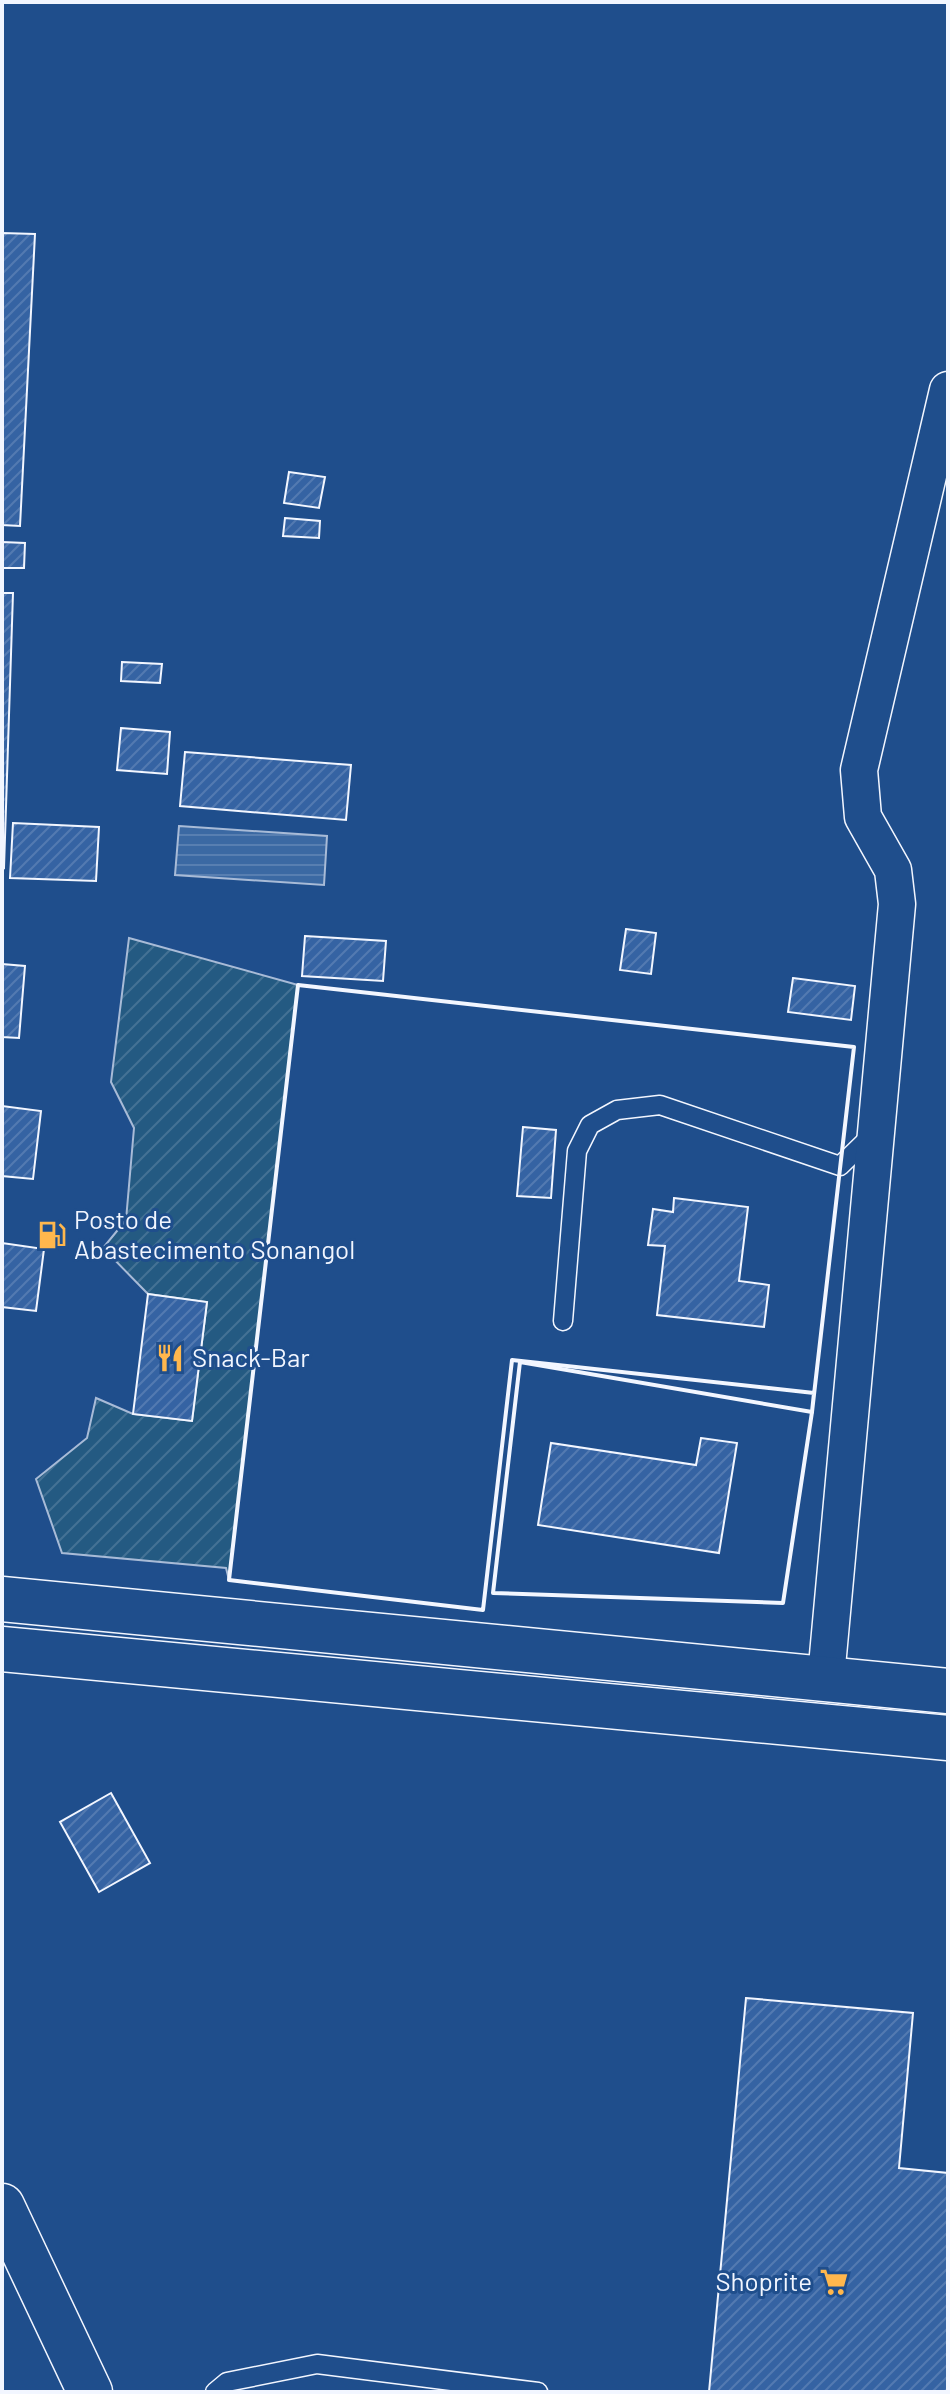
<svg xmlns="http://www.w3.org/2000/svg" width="950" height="2394" font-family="Barlow,sans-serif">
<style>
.garden{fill:url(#garden-furrows);stroke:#a8bbd7;stroke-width:2}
.water{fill:url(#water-rules);stroke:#a8bbd7;stroke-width:2}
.building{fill:url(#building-hatch);stroke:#f2f6ff;stroke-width:2}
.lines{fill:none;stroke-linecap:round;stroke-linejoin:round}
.service-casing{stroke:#f2f6ff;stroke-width:21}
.minor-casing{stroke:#f2f6ff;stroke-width:39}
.tertiary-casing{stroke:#f2f6ff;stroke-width:47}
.service{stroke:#1f4e8c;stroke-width:18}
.minor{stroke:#1f4e8c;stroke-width:36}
.tertiary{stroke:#1f4e8c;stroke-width:44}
.wall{stroke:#f2f6ff;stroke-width:4}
.labels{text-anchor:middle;stroke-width:6;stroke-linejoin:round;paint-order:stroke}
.poi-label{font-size:26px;fill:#f2f6ff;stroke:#1f4e8c;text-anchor:start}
</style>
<defs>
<pattern id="garden-furrows" width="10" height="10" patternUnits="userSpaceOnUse" patternTransform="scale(2)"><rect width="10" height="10" fill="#245a82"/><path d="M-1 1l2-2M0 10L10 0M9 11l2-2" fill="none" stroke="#447295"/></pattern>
<pattern id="water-rules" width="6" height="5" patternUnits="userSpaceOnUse" patternTransform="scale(2)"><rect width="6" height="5" fill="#3b69a3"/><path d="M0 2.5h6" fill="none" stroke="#587fb1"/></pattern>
<pattern id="building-hatch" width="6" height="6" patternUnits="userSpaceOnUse" patternTransform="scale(2)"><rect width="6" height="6" fill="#3563a3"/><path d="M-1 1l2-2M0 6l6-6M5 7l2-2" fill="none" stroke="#537ab1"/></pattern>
</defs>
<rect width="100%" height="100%" fill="#1f4e8c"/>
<!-- garden -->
<path class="garden" d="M129,938L298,985L229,1580L226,1568L62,1553L36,1479L87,1438L96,1398L133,1414L192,1421L207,1302L148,1294L103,1248L126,1220L134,1128L111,1082Z"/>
<!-- water -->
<path class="water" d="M179,826L327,836L324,885L175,875Z"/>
<!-- building -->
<g class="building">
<path d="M2,233L35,234L20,526L2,525Z"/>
<path d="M289,472L325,477L319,508L284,503Z"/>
<path d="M285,518L320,521L319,538L283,536Z"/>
<path d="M2,542L25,543L24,568H2Z"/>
<path d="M2,593H13L4,868L2,867Z"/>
<path d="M122,662L162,664L160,683L121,681Z"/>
<path d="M121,728L170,732L167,774L117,770Z"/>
<path d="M185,752L351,765L346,820L180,806Z"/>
<path d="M13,823L99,827L96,881L10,878Z"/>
<path d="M626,929L656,933L651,974L620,970Z"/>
<path d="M305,936L386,941L383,981L302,976Z"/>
<path d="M2,964L25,966L19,1038L2,1037Z"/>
<path d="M793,978L855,986L851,1020L788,1012Z"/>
<path d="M2,1106L41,1111L33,1179L2,1176Z"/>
<path d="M523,1127L556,1130L551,1198L517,1196Z"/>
<path d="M674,1198L748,1207L739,1281L769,1285L764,1327L657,1315L665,1246L648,1245L653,1209L673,1212Z"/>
<path d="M2,1243L44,1249L36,1311L2,1307Z"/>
<path d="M148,1294L207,1302L192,1421L133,1414Z"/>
<path d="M701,1438L737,1443L719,1553L538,1525L551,1443L696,1465Z"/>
<path d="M111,1793L150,1863L99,1892L60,1822Z"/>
<path d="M746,1998L913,2013L899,2168L948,2173V2392H709Z"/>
</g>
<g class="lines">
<defs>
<g id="service">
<path d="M563,1321L577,1151L590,1125L617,1110L660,1105L840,1166L873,1134"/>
<path d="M215,2392L227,2382L317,2364L538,2392"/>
</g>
<path id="minor" d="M826,1677L897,904L893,870L863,817L859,770L948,390"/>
<g id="tertiary">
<path d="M2,1599L948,1691"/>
<path d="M2,1649L948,1738"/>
<path d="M2,2206L90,2392"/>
</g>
</defs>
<!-- service casing -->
<use href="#service" class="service-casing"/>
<!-- minor casing -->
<use href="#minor" class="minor-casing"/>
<!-- tertiary casing -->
<use href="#tertiary" class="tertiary-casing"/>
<!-- service -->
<use href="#service" class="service"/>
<!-- minor -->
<use href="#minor" class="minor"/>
<!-- tertiary -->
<use href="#tertiary" class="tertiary"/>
<!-- wall -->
<g class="wall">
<path d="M298,985L854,1047L812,1412L814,1393L512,1360L483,1610L229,1580Z"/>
<path d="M520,1362L812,1412L783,1603L493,1593Z"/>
</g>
</g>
<!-- icons -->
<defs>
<symbol id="fuel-bare" viewBox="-9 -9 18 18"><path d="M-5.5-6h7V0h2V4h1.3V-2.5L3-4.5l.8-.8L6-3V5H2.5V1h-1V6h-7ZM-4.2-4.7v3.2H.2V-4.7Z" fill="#ffb74d" stroke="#1f4e8c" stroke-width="2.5" paint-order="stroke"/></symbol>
<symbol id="restaurant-bare" viewBox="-9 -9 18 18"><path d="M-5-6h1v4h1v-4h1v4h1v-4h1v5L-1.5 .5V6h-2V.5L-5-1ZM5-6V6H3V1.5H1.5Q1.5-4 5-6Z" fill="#ffb74d" stroke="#1f4e8c" stroke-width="2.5" paint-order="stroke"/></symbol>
<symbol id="supermarket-bare" viewBox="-9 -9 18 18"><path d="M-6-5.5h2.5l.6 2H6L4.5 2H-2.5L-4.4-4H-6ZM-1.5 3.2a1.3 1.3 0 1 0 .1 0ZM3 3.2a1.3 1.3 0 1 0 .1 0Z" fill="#ffb74d" stroke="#1f4e8c" stroke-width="2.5" paint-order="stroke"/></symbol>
</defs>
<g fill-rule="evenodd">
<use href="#fuel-bare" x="32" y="1215" width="40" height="40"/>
<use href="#restaurant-bare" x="150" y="1338" width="40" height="40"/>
<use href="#supermarket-bare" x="814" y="2262" width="40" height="40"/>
</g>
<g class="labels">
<!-- poi labels -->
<g class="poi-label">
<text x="74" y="1229">Posto de<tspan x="74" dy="30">Abastecimento Sonangol</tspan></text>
<text x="192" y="1367">Snack-Bar</text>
<text x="812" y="2291" text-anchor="end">Shoprite</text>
</g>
</g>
<!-- border -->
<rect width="950" height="2394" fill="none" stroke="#f2f6ff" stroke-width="8"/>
</svg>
